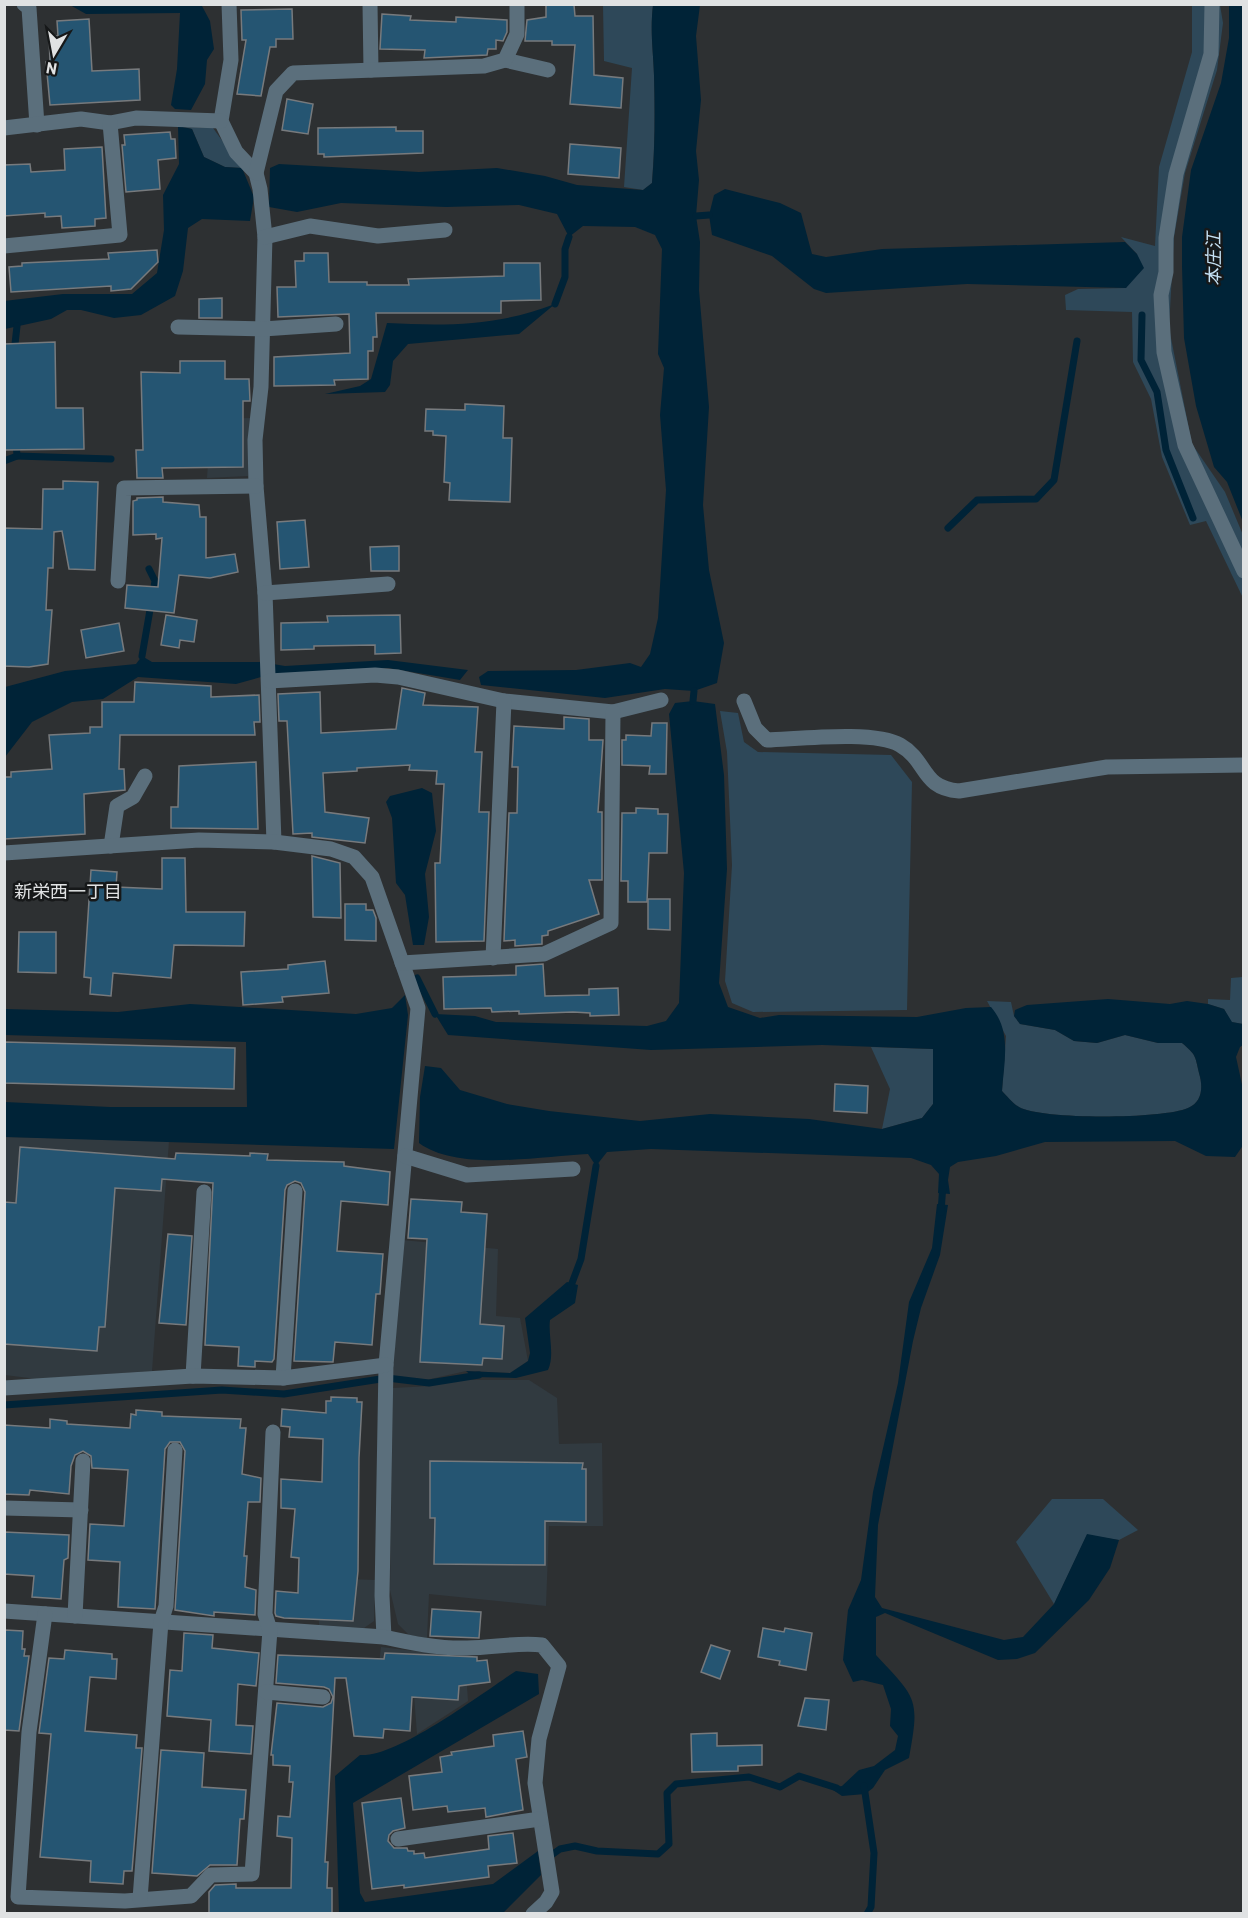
<svg xmlns="http://www.w3.org/2000/svg" width="1248" height="1918" font-family="Barlow,'Noto Sans JP',sans-serif">
<style>
.built{fill:#313a40}
.green{fill:#2e4859}
.water{fill:#002337}
.lines{fill:none;stroke-linecap:round;stroke-linejoin:round}
.stream{stroke:#002337;stroke-width:7}
.building{fill:#255572;stroke:#777a7d;stroke-width:1.5}
.minor{stroke:#5b6f7c;stroke-width:15}
.labels{text-anchor:middle;stroke-width:5;stroke-linejoin:round;paint-order:stroke}
.water-label{font-size:18px;font-style:italic;fill:#c5e1f4;stroke:#161819}
.neighbourhood-label{font-size:18px;fill:#e0e2e3;stroke:#161819}
</style>
<rect width="100%" height="100%" fill="#2d3032"/>
<!-- built -->
<g class="built">
<path d="M250,418L248,476L207,478L211,419Z"/>
<path d="M5,1137L169,1141L152,1371L37,1379L5,1375Z"/>
<path d="M402,1240L498,1249L496,1316L520,1318L528,1361L510,1373L466,1371L426,1380L393,1376Z"/>
<path d="M458,1380H529L557,1398L559,1444L602,1443L603,1526H549L546,1606L429,1594L427,1638L409,1635L398,1624L390,1590L393,1388L431,1386Z"/>
<path d="M320,1578L375,1580L374,1621L364,1628L319,1625Z"/>
<path d="M381,1647L465,1657L468,1701L417,1734L414,1695L376,1691Z"/>
</g>
<!-- green -->
<g class="green">
<path d="M603,5H653C650,30 653,49 654,75C655,111 655,147 652,183L643,190L624,187L632,68L604,61Z"/>
<path d="M1192,5H1220L1223,23L1217,70L1185,173L1174,237L1169,328L1192,444L1225,492L1243,535V598L1206,521L1190,525L1162,457L1151,399L1133,362L1132,312L1066,310L1065,295L1078,289L1126,288L1137,254L1121,237L1155,246L1159,167L1192,52Z"/>
<path d="M184,127L213,128L242,168L225,167L204,157L192,129Z"/>
<path d="M720,711L738,713L744,742L758,752L891,755L912,782L907,1010L753,1012L732,1003L725,981L732,865L727,752Z"/>
<path d="M1243,977V1024L1231,1022L1224,1009L1208,1004V999L1230,1000L1231,978Z"/>
<path d="M987,1001L1011,1002L1014,1016L1020,1024L1055,1030L1074,1041L1097,1043L1125,1035L1158,1043H1182C1196,1055 1195,1055 1199,1073C1203,1086 1203,1102 1188,1108C1164,1119 1041,1120 1019,1107C1013,1104 1007,1096 1002,1091L1006,1036Z"/>
<path d="M871,1047L933,1049V1104L922,1118L882,1129L890,1089Z"/>
<path d="M1052,1499H1103L1138,1530L1119,1540L1087,1535L1054,1604L1016,1542Z"/>
</g>
<!-- water -->
<g class="water">
<path d="M70,5L202,6L210,21L214,49L207,60L205,84L191,110L175,109L171,105L177,69L180,13L86,14Z"/>
<path d="M653,5H700L696,36L701,100L696,151L699,180L696,216L700,242L699,290L709,407L703,505L709,570L724,643L717,683L694,691L665,689L605,698L481,685L479,677L488,671L576,670L630,663L641,667L650,654L658,618L666,490L660,415L664,368L658,354L662,249L655,235L635,227L583,226L569,237L557,214L519,205L446,207L341,203L297,212L269,207L270,168L279,164L419,172L497,168L545,176L577,185L643,190L652,183C655,147 655,111 654,75C653,49 650,30 653,5Z"/>
<path d="M1229,5H1244L1243,522L1227,482L1214,467L1196,406L1184,338L1182,266V237L1191,170L1221,83L1229,38Z"/>
<path d="M178,126L192,129L204,157L225,167L242,168L254,197L250,221L202,219L188,228L183,271L175,296L141,315L114,318L81,310H67L51,319L5,329L4,301L63,294H132L157,273L164,230L163,195L179,164Z"/>
<path d="M725,189L780,203L801,213L812,254L826,257L882,249L1125,242L1137,254L1144,268L1126,288L967,284L826,293L814,289L772,256L712,235L709,215L714,195Z"/>
<path d="M555,304L519,334L408,344L393,361L390,385L385,392L325,394L360,386L371,379L387,323C448,326 498,326 555,304Z"/>
<path d="M142,656L152,662H261L285,666L388,660L468,670L460,680L388,668L261,677L236,684L138,677L103,699L72,702L32,722L5,757V687L65,671L136,664Z"/>
<path d="M693,701L715,704L724,775L727,869L719,983L728,1007L760,1018L779,1015L917,1017L966,1008L991,1007C1012,1031 1004,1062 1002,1091C1007,1096 1013,1104 1019,1107C1041,1120 1164,1119 1188,1108C1203,1102 1203,1086 1199,1073C1195,1055 1196,1055 1182,1043H1158L1125,1035L1097,1043L1074,1041L1055,1030L1020,1024L1014,1016L1015,1010L1027,1005L1108,999L1170,1004L1187,1001L1208,1004L1224,1009L1232,1022L1243,1024V1045L1240,1047L1236,1057L1243,1089L1244,1144L1235,1157L1206,1156L1175,1141L1045,1142L996,1156L958,1162L950,1167L948,1180L950,1194L938,1193L939,1174L931,1165L911,1158L651,1149L607,1152L596,1166L588,1154C541,1156 458,1172 419,1143L420,1097L425,1066L441,1068L460,1090L507,1104L549,1111L640,1121L710,1114L809,1119L882,1129L922,1118L933,1104V1049L822,1045L651,1050L448,1035L435,1014L475,1016L496,1022L647,1026L666,1021L679,1003L684,873L669,714L675,703Z"/>
<path d="M422,788L432,793L436,831L425,874L429,917L424,945H413L405,895L396,883L392,818L386,802L390,796Z"/>
<path d="M405,995L408,1015L394,1149L5,1137V1102L110,1107H247L246,1042L5,1035V1009L118,1012L190,1004L356,1014L392,1008Z"/>
<path d="M937,1204L948,1205L940,1255L921,1308L913,1341L878,1525L875,1597L882,1608L1004,1640L1023,1637L1054,1604L1087,1534L1119,1540L1110,1568L1089,1600L1035,1653L1017,1659L998,1660L885,1613L876,1617V1655C917,1699 920,1698 909,1758L885,1770L873,1788L865,1794L842,1796L830,1788L842,1786L859,1770L874,1766L895,1750L898,1736L890,1726L891,1709L883,1685L862,1680L853,1682L843,1660L848,1610L861,1580L873,1492L898,1383L909,1302L932,1248Z"/>
<path d="M567,1282L578,1285L575,1303L550,1320C548,1336 555,1355 548,1370L516,1378L473,1377L466,1371L510,1373L528,1361L530,1353L525,1318Z"/>
<path d="M516,1671L538,1674L539,1694L353,1803L360,1893L365,1902L493,1884L538,1851L541,1875L503,1913H339L335,1776L360,1755C397,1758 482,1693 516,1671Z"/>
</g>
<g class="lines">
<!-- stream -->
<g class="stream">
<path d="M696,216L709,215"/>
<path d="M555,304L565,277V249L569,237"/>
<path d="M1142,315L1141,360L1157,392L1166,450L1193,518"/>
<path d="M14,353L17,326"/>
<path d="M17,456L111,459"/>
<path d="M4,461L17,456L16,442"/>
<path d="M948,528L977,500L1036,499L1054,480L1077,341"/>
<path d="M142,656L155,581L149,569"/>
<path d="M693,701L694,691"/>
<path d="M417,978L435,1014"/>
<path d="M941,1212L943,1184"/>
<path d="M569,1291L581,1259L596,1166"/>
<path d="M4,1405L222,1390L284,1394L387,1378L429,1383L479,1375"/>
<path d="M864,1786L874,1853L871,1907L867,1914"/>
<path d="M546,1859L560,1849L575,1846L597,1851L658,1854L669,1844L667,1793L676,1784L749,1777L780,1787L799,1776L837,1788"/>
</g>
</g>
<!-- building -->
<g class="building">
<path d="M546,5H574L575,16H593L594,75L623,78L621,108L570,104L575,45H552V41H525L527,20L546,17Z"/>
<path d="M292,9L293,39H276V47H270L261,96L237,94L246,40H242L241,10Z"/>
<path d="M382,14L411,16L410,20L456,22V17L507,20V32L503,41L496,40V49H488L487,55L424,58L425,50L380,49Z"/>
<path d="M89,19L92,71L139,69L140,100L50,105L46,62H50L49,36H58L57,21Z"/>
<path d="M287,99L313,104L308,134L282,130Z"/>
<path d="M396,127V131H423V153L324,157V154H318V128Z"/>
<path d="M170,132L171,139H175L176,158L158,160L160,189L126,192L122,145H125L124,135Z"/>
<path d="M570,144L621,148L619,178L568,174Z"/>
<path d="M102,147L106,218L95,219V226L62,228L61,216L45,217V213L4,216V165L30,164L31,172L65,170L64,149Z"/>
<path d="M157,250L158,262L131,289L111,291V286L11,292L9,267L22,266V263L109,259L108,253Z"/>
<path d="M304,253H328L329,282H367V285H409L408,279L504,276V263H540L541,300L501,301V313H376L377,337H373V351H368V379L334,380L335,385L274,386V357L350,353L349,314L278,317L277,287H296L295,261H304Z"/>
<path d="M222,298V318H199V299Z"/>
<path d="M55,342L56,408H83L84,449L4,450V344Z"/>
<path d="M180,361H225V379H249L250,401H243V467L162,468L163,478H137L136,450H143L141,372L180,373Z"/>
<path d="M465,404L504,406L503,438H512L510,502L449,500L450,483L444,482L446,436L433,435V431H425L426,409L465,410Z"/>
<path d="M63,481L98,482L95,570L69,569L62,531L54,532L53,568H48L46,610H52L48,664L29,667L4,666V528L42,529L43,489H63Z"/>
<path d="M163,497V502L199,505L200,517H206V558L235,554L238,572L210,578L179,575L174,613L125,608L127,585L158,587L162,538L156,539V534L133,535V501L137,500V498Z"/>
<path d="M305,520L309,567L280,569L277,522Z"/>
<path d="M399,546V571H371L370,547Z"/>
<path d="M166,615L197,620L194,642L180,640L179,648L161,645Z"/>
<path d="M400,615L401,653L375,654V645L314,646V649L281,650V623L328,622L327,616Z"/>
<path d="M119,623L124,651L86,658L81,630Z"/>
<path d="M135,682L211,686V697L259,695L260,722H254L255,735H120L119,769H124L125,790L84,794L85,834L4,839V777H11V772L52,769L49,735L90,733V727H102V702H134Z"/>
<path d="M402,688L425,693L423,705L478,707L475,752H482L479,812H489L484,941L436,942L435,863H440L444,784H436L437,771L409,770L410,765L357,768V771L323,773L325,812L369,818L365,843L312,837V833L293,834L287,721H279L278,694L320,692L321,733L396,729Z"/>
<path d="M564,717L589,719V740H603L598,812H602V880H589L599,914L548,931V935L542,936V944L515,946V940L504,941L509,813H517L518,767H512L514,726L564,729Z"/>
<path d="M652,723H667L666,774H649L650,766L622,765V740H626V735L651,736Z"/>
<path d="M256,762L258,829L171,828V807H178L179,766Z"/>
<path d="M636,808L658,809V814H668L667,853H649L647,902H628V881H621L622,813H636Z"/>
<path d="M312,856L340,863L341,918L313,917Z"/>
<path d="M162,858H185L186,912H245L244,946L174,945L171,978L113,973L111,996L90,994L91,978L84,977L91,870L117,872L116,887L162,889Z"/>
<path d="M648,899H670V930L648,929Z"/>
<path d="M345,904H366V910H373L376,918V941L345,940Z"/>
<path d="M19,932H56V973L18,972Z"/>
<path d="M325,961L329,993L282,997L283,1002L243,1005L241,972L288,969V965Z"/>
<path d="M543,964L545,996L589,995V989L618,988L619,1015L590,1016V1013L573,1012L519,1014V1011L492,1012L491,1008L444,1009L443,977L516,975V966Z"/>
<path d="M4,1042L235,1048L234,1089L4,1083Z"/>
<path d="M835,1084L868,1086L867,1113L834,1111Z"/>
<path d="M20,1147L175,1159L176,1153L250,1156V1153L268,1154L267,1160L344,1162V1166L390,1172L388,1205L341,1201L337,1251L383,1254L380,1294H376L372,1345L335,1342L333,1362L294,1361L305,1192L301,1183L295,1181L287,1185L285,1190L274,1359L272,1362L255,1361V1367L238,1366L239,1347L205,1345L213,1183L162,1179L161,1191L115,1188L105,1327H99L97,1351L4,1344V1202L16,1203Z"/>
<path d="M411,1199L462,1202L461,1212L487,1214L480,1324L504,1326L502,1359L483,1358L482,1365L420,1362L427,1239L408,1238Z"/>
<path d="M168,1234L192,1236L186,1325L159,1323Z"/>
<path d="M331,1397L357,1398V1402H362L359,1458L358,1571L353,1621L284,1618L276,1616L275,1613L276,1591L298,1593L299,1558L291,1557L295,1509L281,1508V1479L322,1482L323,1439L289,1437L290,1427L281,1426L282,1409L326,1413V1401H331Z"/>
<path d="M136,1410L162,1412V1416L241,1419L240,1428H246L242,1474L261,1478L260,1502H248L244,1556H247L245,1587L256,1590L255,1615L214,1612V1616L175,1610L185,1451L180,1442H170L165,1449L155,1609L118,1607L120,1562L88,1560L90,1524L124,1526L128,1470L92,1468L91,1456L83,1451L75,1455L71,1466L69,1494L30,1490L29,1495L4,1494V1425L50,1428V1419L67,1421V1424L130,1428L131,1414L136,1415Z"/>
<path d="M430,1461L583,1463L582,1469H586V1522L545,1521V1565L434,1564L435,1518H430Z"/>
<path d="M4,1532L69,1535L68,1558L64,1560L61,1599L32,1597L34,1576L4,1574Z"/>
<path d="M432,1609L481,1612L479,1638L430,1636Z"/>
<path d="M763,1628L784,1632L785,1628L812,1633L806,1670L779,1665L780,1661L758,1657Z"/>
<path d="M5,1630L23,1631L22,1649H25L24,1656H29L19,1731L4,1730Z"/>
<path d="M184,1633L213,1635L212,1648L259,1653L256,1686L238,1684L236,1725L253,1726L251,1754L209,1751L211,1720L167,1716L170,1670L182,1671Z"/>
<path d="M711,1645L730,1651L720,1679L701,1672Z"/>
<path d="M65,1650L112,1654V1659H117L116,1679L90,1677L85,1731L137,1735L136,1748H142L132,1871H124L123,1884L90,1882L91,1861L40,1857L51,1734L39,1733L49,1658L64,1659Z"/>
<path d="M385,1653L477,1657V1661L487,1660L490,1682L459,1686L458,1700L412,1697L410,1731L384,1729L383,1738L354,1736L346,1678H335L325,1862H328L327,1888H332V1913L209,1914V1892L215,1885L236,1884V1888H291L292,1838L277,1836L278,1816L290,1817L293,1782H289L290,1766L273,1765V1755H271L277,1703L323,1707L331,1703L333,1697L329,1689L324,1687L276,1683L278,1655L384,1659Z"/>
<path d="M805,1698L829,1700L826,1730L798,1726Z"/>
<path d="M523,1731L527,1757L516,1759L523,1810L486,1817L485,1808L448,1812L447,1806L413,1810L409,1776L442,1772L440,1757L452,1755L451,1752L494,1746L493,1735Z"/>
<path d="M717,1733V1746L762,1745V1765L738,1766V1771L692,1772L691,1734Z"/>
<path d="M161,1750L204,1753L202,1787L246,1790L244,1819H240L237,1865H210L197,1876L152,1873Z"/>
<path d="M401,1798L405,1828L393,1831L389,1835L388,1841L394,1848H407L408,1851H414V1854L424,1853L425,1858L489,1849L488,1836L513,1833L517,1863L488,1866L489,1877L404,1888V1885L372,1889L362,1803Z"/>
</g>
<g class="lines">
<!-- minor -->
<g class="minor">
<path d="M24,4L29,8L37,125"/>
<path d="M229,4L231,60L221,121L236,152L256,173L260,189L265,237L261,387L255,440L256,486L265,593L274,842"/>
<path d="M370,4L371,70"/>
<path d="M1212,4L1211,54L1176,174L1166,238V272L1161,295L1164,352L1185,445L1244,571"/>
<path d="M505,60L548,70"/>
<path d="M4,128L81,119L110,123L136,118L221,121"/>
<path d="M256,173L276,91L293,73L484,66L505,60L517,34V4"/>
<path d="M265,237L310,226L378,236L445,230"/>
<path d="M4,246L120,235L110,123"/>
<path d="M178,327L263,329L336,324"/>
<path d="M118,581L124,488L256,486"/>
<path d="M265,593L388,584"/>
<path d="M269,681L375,675L398,677L504,701L613,712L661,700"/>
<path d="M744,701L755,728L767,740C798,739 875,730 900,745C928,761 921,788 959,791L1107,767L1244,765"/>
<path d="M111,846L117,806L133,797L145,776"/>
<path d="M4,853L199,840L274,842L331,849L354,857L372,877L418,1008L386,1365L382,1596L384,1637"/>
<path d="M493,958L504,701"/>
<path d="M402,963L544,954L611,923L613,712"/>
<path d="M405,1156L467,1175L573,1169"/>
<path d="M193,1376L204,1192"/>
<path d="M283,1378L295,1191"/>
<path d="M4,1388L193,1376L283,1378L386,1365"/>
<path d="M4,1508L81,1510"/>
<path d="M4,1611L384,1637C411,1643 440,1649 467,1648C493,1648 516,1642 542,1645L559,1666L539,1739L535,1783L552,1892L546,1902L533,1914"/>
<path d="M45,1614L29,1732L18,1897L125,1901L191,1896L211,1875L252,1874L270,1630L265,1614L273,1432"/>
<path d="M75,1616L83,1461"/>
<path d="M266,1692L323,1697"/>
<path d="M398,1839L540,1819"/>
<path d="M140,1899L161,1622L166,1606L175,1450"/>
</g>
</g>
<g class="labels">
<!-- water labels -->
<g class="water-label">
<text transform="translate(1214 259) rotate(-90)" y="6">本庄江</text>
</g>
<!-- neighbourhood labels -->
<g class="neighbourhood-label">
<text x="68" y="898">新栄西一丁目</text>
</g>
</g>
<!-- border -->
<rect width="1248" height="1918" fill="none" stroke="#e0e2e3" stroke-width="12"/>
<!-- north arrow -->
<g transform="translate(54 54) rotate(190)" stroke="#161819" stroke-width="4.5" paint-order="stroke">
<path d="M0-4.5L10 22L0 15L-10 22Z" fill="#e0e2e3"/>
<text y="-9" font-size="16" font-weight="bold" text-anchor="middle" fill="#e0e2e3">N</text>
</g>
</svg>
